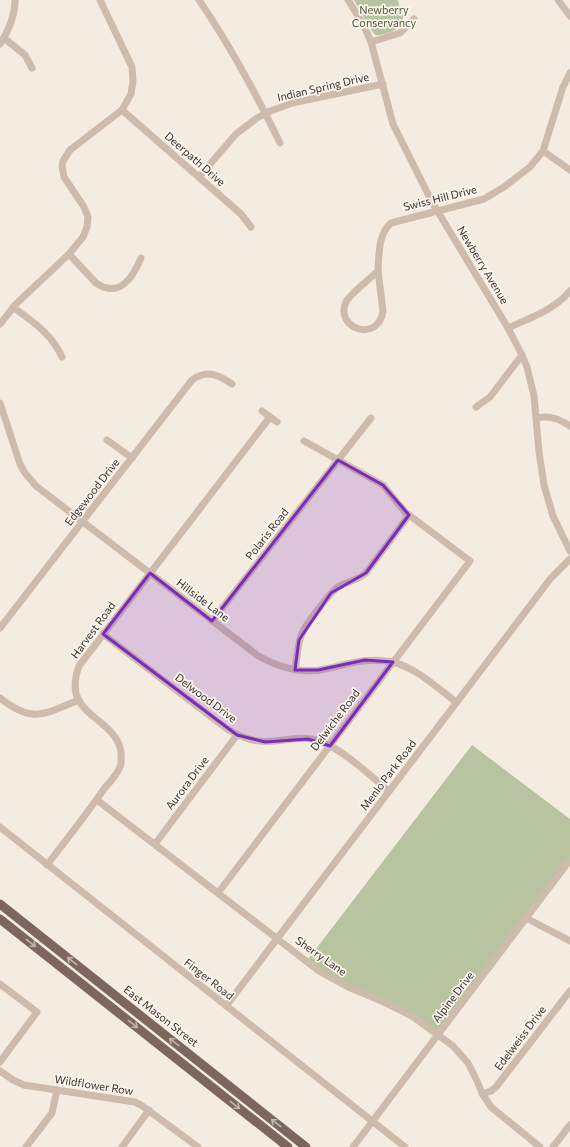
<svg xmlns="http://www.w3.org/2000/svg" width="570" height="1147" font-family="Commissioner,sans-serif">
<style>
.green{fill:#b8c4a0}
.lines{fill:none;stroke-linecap:round;stroke-linejoin:round}
.minor{stroke:#cdbbac;stroke-width:7}
.major{stroke:#7d675c;stroke-width:9}
.oneway{stroke:#c2b5ac}
.marked{fill:#7b2cbf;fill-opacity:0.2;stroke:#7b2cbf;stroke-width:3;stroke-linejoin:round}
.labels{text-anchor:middle;stroke-width:3.5;stroke-linejoin:round;paint-order:stroke}
.park-label{font-size:11px;fill:#4a5a2e;stroke:#fbf5ee}
.street-label{font-size:11px;fill:#3b302b;stroke:#fbf5ee}
</style>
<rect width="100%" height="100%" fill="#f4ebe1"/>
<!-- green -->
<g class="green">
<path d="M354,0H398L401,12L404,15C402,23 399,29 391,32C387,33 380,36 376,35C372,34 358,6 354,0Z"/>
<path d="M472,745L570,819V860L438,1034L384,1002L306,962Z"/>
</g>
<g class="lines">
<!-- minor -->
<g class="minor">
<path d="M199,0C230,45 256,94 280,143"/>
<path d="M348,0L363,24L371,42L393,124L432,202L508,328L522,355L527,367L534,396L539,452L544,485L553,516L570,551"/>
<path d="M558,0L570,16"/>
<path d="M4,38L25,55L32,68"/>
<path d="M371,42L400,33L414,19"/>
<path d="M0,44C9,30 15,16 15,0"/>
<path d="M122,110L241,214L251,227"/>
<path d="M543,151L570,170"/>
<path d="M199,177L236,134L257,118L268,112L292,103L383,84"/>
<path d="M69,254L96,283C120,299 133,277 141,258"/>
<path d="M378,271C379,255 378,234 391,223L484,199L504,187L530,167L543,151L563,87L570,73"/>
<path d="M378,271L383,311C378,344 334,328 346,302C351,293 370,279 378,271Z"/>
<path d="M13,307C33,322 52,334 62,357"/>
<path d="M0,324L16,304L69,254L83,237L87,227L88,217L84,207L64,177L62,166L63,161L70,150L122,110L131,94L133,81L132,67L100,0"/>
<path d="M508,328C530,318 554,310 570,291"/>
<path d="M0,403L20,464L25,473L36,486L257,655C279,668 304,675 330,668C351,663 370,657 392,662C417,668 436,687 456,702"/>
<path d="M476,407L490,397L522,355"/>
<path d="M262,411L277,422"/>
<path d="M537,418C550,415 559,419 570,426"/>
<path d="M107,440L132,458"/>
<path d="M212,621L371,418"/>
<path d="M0,628L192,380C207,369 219,375 232,384"/>
<path d="M103,634L227,729C242,738 256,743 274,741C288,740 301,736 316,740C341,747 369,775 389,791"/>
<path d="M295,670C297,659 297,647 301,636C304,626 330,593 338,587C347,581 357,581 366,573L409,515"/>
<path d="M0,698C33,724 44,714 79,700"/>
<path d="M97,800L319,971L348,987L384,1002L412,1016L453,1046L468,1063L477,1081L482,1093L491,1107L540,1147"/>
<path d="M0,827L405,1147"/>
<path d="M155,844L237,735"/>
<path d="M47,865C66,840 86,815 104,789C109,783 117,775 120,767C122,762 121,757 121,752C115,715 60,717 79,666L270,417"/>
<path d="M218,893L470,561L405,512L383,485L304,441"/>
<path d="M526,918L570,941"/>
<path d="M0,984L37,1012L0,1062"/>
<path d="M226,1006L551,578L570,559"/>
<path d="M0,1071L13,1080L24,1085L135,1102L141,1105L198,1147"/>
<path d="M482,1094L491,1091L496,1087L570,991"/>
<path d="M26,1147L52,1113L57,1090"/>
<path d="M122,1147L149,1110"/>
<path d="M353,1147L570,860"/>
<path d="M553,1147L570,1125"/>
</g>
<!-- major -->
<g class="major">
<path d="M0,904L306,1147"/>
<path d="M0,919L288,1147"/>
</g>
</g>
<!-- one-way arrows -->
<defs><path id="oneway-shaft" d="M-6 0H5M1.5-3L5.5 0L1.5 3" fill="none" stroke-width="1.6" stroke-linecap="round" stroke-linejoin="round"/></defs>
<g class="oneway">
<use href="#oneway-shaft" transform="translate(31 943) rotate(38)"/>
<use href="#oneway-shaft" transform="translate(72 961) rotate(-142)"/>
<use href="#oneway-shaft" transform="translate(133 1024) rotate(38)"/>
<use href="#oneway-shaft" transform="translate(174 1042) rotate(-142)"/>
<use href="#oneway-shaft" transform="translate(235 1105) rotate(38)"/>
<use href="#oneway-shaft" transform="translate(276 1123) rotate(-142)"/>
</g>
<!-- marked area -->
<path class="marked" d="M338,460L383,485L409,515L366,573L331,593L299,640L295,670H318L365,660L393,662L330,746L308,739L265,742L237,735L103,634L150,573L212,621Z"/>
<g class="labels">
<!-- park labels -->
<g class="park-label">
<text x="384" y="14">Newberry<tspan x="384" dy="13">Conservancy</tspan></text>
</g>
<!-- street labels -->
<g class="street-label">
<text transform="translate(323 87) rotate(-13)" y="4">Indian Spring Drive</text>
<text transform="translate(195 159) rotate(41)" y="4">Deerpath Drive</text>
<text transform="translate(440 198) rotate(-14)" y="4">Swiss Hill Drive</text>
<text transform="translate(483 265) rotate(59)" y="4">Newberry Avenue</text>
<text transform="translate(92 492) rotate(-52)" y="4">Edgewood Drive</text>
<text transform="translate(267 534) rotate(-52)" y="4">Polaris Road</text>
<text transform="translate(203 600) rotate(37)" y="4">Hillside Lane</text>
<text transform="translate(93 630) rotate(-54)" y="4">Harvest Road</text>
<text transform="translate(206 698) rotate(37)" y="4">Delwood Drive</text>
<text transform="translate(335 720) rotate(-53)" y="4">Delwiche Road</text>
<text transform="translate(388 775) rotate(-53)" y="4">Menlo Park Road</text>
<text transform="translate(187 783) rotate(-53)" y="4">Aurora Drive</text>
<text transform="translate(321 956) rotate(35)" y="4">Sherry Lane</text>
<text transform="translate(209 979) rotate(38)" y="4">Finger Road</text>
<text transform="translate(453 997) rotate(-53)" y="4">Alpine Drive</text>
<text transform="translate(161 1016) rotate(38)" y="4">East Mason Street</text>
<text transform="translate(520 1038) rotate(-53)" y="4">Edelweiss Drive</text>
<text transform="translate(94 1085) rotate(9)" y="4">Wildflower Row</text>
</g>
</g>
</svg>
